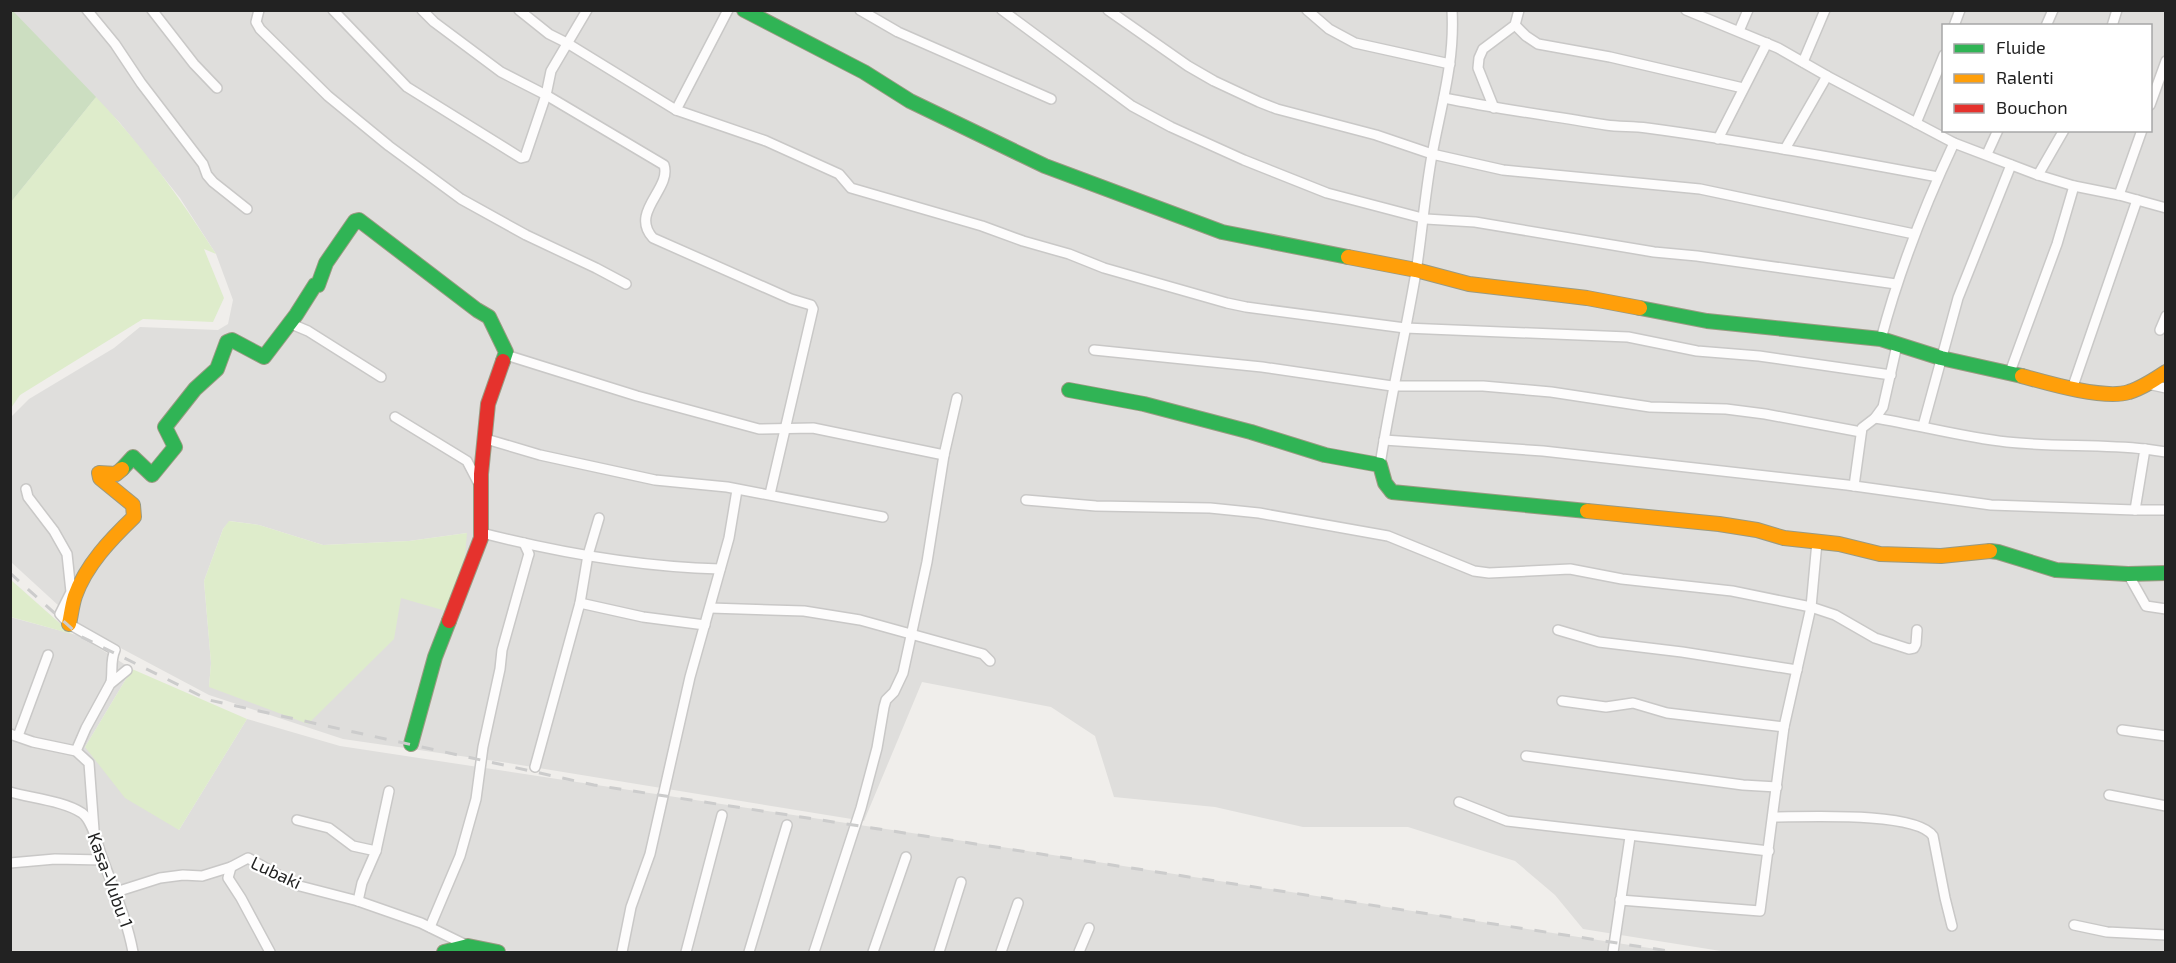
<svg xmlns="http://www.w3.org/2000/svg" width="2176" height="963" font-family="'Exo 2',sans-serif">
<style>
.residential{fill:#dfdedc;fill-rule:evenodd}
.grass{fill:#deeccb}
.forest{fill:#ccdec1}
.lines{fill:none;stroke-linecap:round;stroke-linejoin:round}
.street-casing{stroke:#c9c8c7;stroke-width:12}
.fast-casing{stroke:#9a9a82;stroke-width:16}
.slow-casing{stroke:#9a9a82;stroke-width:16}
.jam-casing{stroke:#9a9a82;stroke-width:16}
.street{stroke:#fdfcfc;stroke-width:9}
.fast{stroke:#30b455;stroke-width:14}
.slow{stroke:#ff9f0a;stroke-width:14}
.jam{stroke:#e5322d;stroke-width:14}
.rail{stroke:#ccc;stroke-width:3;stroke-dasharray:12 12;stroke-linecap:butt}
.labels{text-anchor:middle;stroke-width:4.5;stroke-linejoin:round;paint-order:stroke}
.street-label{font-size:18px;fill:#222;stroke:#fff}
</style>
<rect width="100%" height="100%" fill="#f0eeeb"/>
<!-- residential -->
<g class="residential">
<path d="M12,11H2165V952H1727L1583,929L1555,895L1515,861L1408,827H1303L1215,807L1114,797L1095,736L1051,707L922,682L864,821L502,762L343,739L209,695L83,628L11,562L10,418L29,399L114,348L140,327L218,330L228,324L233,300L216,254L180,198L120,123ZM1944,26H2150V130H1944ZM230,521L259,525L323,545L409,541L467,533L401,598L209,687L211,663L204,581L223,529Z"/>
<path d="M10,617L80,636L132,669L85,747L179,830L247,719L340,746L899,831L1675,952H11Z"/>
</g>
<!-- grass -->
<g class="grass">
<path d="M96,97C142,145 180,198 216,254L204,249L224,298L213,322L143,319L20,395L11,408V202Z"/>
<path d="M229,521L259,525L323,545L409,541L467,533L465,556L446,611L401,598L394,639L308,724L209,687L211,663L204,581L223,529Z"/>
<path d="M11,580L72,634L11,617Z"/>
<path d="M132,669L247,719L179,830L125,798L85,747Z"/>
</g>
<!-- forest -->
<path class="forest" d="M12,10L96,97L11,202L10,11Z"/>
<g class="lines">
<defs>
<g id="street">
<path d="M87,10L115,44L141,83L203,164L207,175L213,182L247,209"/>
<path d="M152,10L194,64L217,88"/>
<path d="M259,10L256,22L260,29L328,96L389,146L461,199L526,235L596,268L626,284"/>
<path d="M333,10L407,87L521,158L525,157L546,95L551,71L587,10"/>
<path d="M422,10L434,22L501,72L546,95L664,165C672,189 629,212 653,238L791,299L811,305L813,309L770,494"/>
<path d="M519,10L549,34L567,43L676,110L766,141L839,174L851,188L982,226L1023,241L1069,254L1104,268L1227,303L1246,307L1405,328L1628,337L1697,351L1759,356L1891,375"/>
<path d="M860,10L898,32L1051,99"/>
<path d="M1002,10L1132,106L1171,127L1244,160L1327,193L1426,219L1475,222L1654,252L1697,256L1896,284"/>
<path d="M1108,10L1188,66L1214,81L1259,102L1277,109L1376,135L1432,154L1503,170L1700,189L1914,234"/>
<path d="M1307,10L1329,29L1355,43L1450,64"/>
<path d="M1686,10L1778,48L1827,76L1954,143L2038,175L2074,186L2119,195L2166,208"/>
<path d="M1515,25L1526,36L1538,44L1610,57L1743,88"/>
<path d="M1954,26L1960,10"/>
<path d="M2046,26L2053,10"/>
<path d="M2112,26L2117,10"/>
<path d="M1739,31L1748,10"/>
<path d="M1803,62L1825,10"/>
<path d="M1444,98C1498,109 1552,116 1606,125C1619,127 1633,126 1647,128C1744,141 1841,159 1938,177"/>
<path d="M2150,105L2166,61"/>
<path d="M1494,108L1478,68L1479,58L1483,49L1515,25L1519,10"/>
<path d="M676,110L728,10"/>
<path d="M1916,123L1944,55"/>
<path d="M1718,139L1767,43"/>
<path d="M1785,149L1827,76"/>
<path d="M1987,154L1998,130"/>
<path d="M2038,175L2064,130"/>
<path d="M2119,195L2142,130"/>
<path d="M289,323L308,331L381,377"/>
<path d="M2160,330L2166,316"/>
<path d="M1881,339C1899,271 1924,207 1954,143"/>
<path d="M1094,350L1262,367L1392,386H1483L1551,392L1650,407L1726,409L1765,414L1861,432"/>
<path d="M506,355L637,396L759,429L813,428L944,455"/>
<path d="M2010,372L2057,244L2074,186"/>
<path d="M2148,384L2166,388"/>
<path d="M2072,389L2137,200"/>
<path d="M395,417L467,461L479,484"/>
<path d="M1875,418C1919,425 1962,437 2007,442C2053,447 2099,444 2145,449L2135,510"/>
<path d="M1923,426L1958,298L2011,165"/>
<path d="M486,439L540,455L655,480L727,487L883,517"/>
<path d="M1384,440L1543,451L1847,485L1991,505L2135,510H2166"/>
<path d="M2145,449L2166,452"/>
<path d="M1380,465C1390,400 1405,337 1416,272C1422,233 1425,193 1432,155C1441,106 1455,61 1452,10"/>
<path d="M1854,486L1862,428L1875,418L1883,407L1897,345"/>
<path d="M26,489L28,497L54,531L67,554L71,592L60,614L69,624L115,650C110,661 113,671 111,682"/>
<path d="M1026,500L1096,506L1210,508L1259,513L1388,536L1474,571L1489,573L1570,569L1622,579L1732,591L1811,607L1835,615L1875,638L1909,649L1914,648L1916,644L1917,630"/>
<path d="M482,533C560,553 641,567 720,569"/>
<path d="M2128,574L2146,606L2166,609"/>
<path d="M580,603L643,617L705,625"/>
<path d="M710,608L804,611L860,620L983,654L990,661"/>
<path d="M1558,630L1599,642L1682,652L1797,670"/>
<path d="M1562,701L1606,707L1633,703L1667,713L1784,727"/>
<path d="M2122,730L2166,736"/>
<path d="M10,734L33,742L76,751L89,763L94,830"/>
<path d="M18,736L48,655"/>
<path d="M76,751L86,728L110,684L127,670"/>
<path d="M1526,756L1743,785L1777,787"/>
<path d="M535,767L580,603L588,555L599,518"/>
<path d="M10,792C31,798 64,801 82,813C93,821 98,847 103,860C114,890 127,920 133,952"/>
<path d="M2109,795L2166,806"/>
<path d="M1459,802L1507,821L1769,851"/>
<path d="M1773,817C1803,817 1916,811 1933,836L1945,898L1952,926"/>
<path d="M297,820L329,828L353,846L376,851"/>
<path d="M10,863L55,859L103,860"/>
<path d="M231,867L228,878L241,898L270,952"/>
<path d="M116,892L160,878L183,875L202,876L231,867L248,858L296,885L358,901L421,923L468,946"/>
<path d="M1620,900L1760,911L1784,727L1811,607L1817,542"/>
<path d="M358,901L362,883L376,851L389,791"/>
<path d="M2074,925L2107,932L2166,935"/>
<path d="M430,927L460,856L476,799L483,747L500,669L502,650L528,557L529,554L524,543"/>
<path d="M622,952L631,907L650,854L690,677L729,538L737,490"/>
<path d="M686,952L722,815"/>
<path d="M749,952L787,825"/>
<path d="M814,952L861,808L877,748L884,707L886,700L894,692L903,673L927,562L944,455L957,398"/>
<path d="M873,952L906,857"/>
<path d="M939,952L961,882"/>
<path d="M1001,952L1018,903"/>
<path d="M1079,952L1089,928"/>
<path d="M1613,952L1630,837"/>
</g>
<g id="fast">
<path d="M744,10L864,72L910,101L1045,166L1222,232L1348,257"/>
<path d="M1640,308L1707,321L1881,339L1941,358L2022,376"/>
<path d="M1069,390L1144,404L1251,432L1325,455L1380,465L1385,483L1392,492L1587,511"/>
<path d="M122,469L133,457L152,475L175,447L165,427L195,389L217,369L227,342L232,340L264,357L296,315L315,285H318L326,263L355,221L359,220L477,310L489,317L506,352L503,361"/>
<path d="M1990,551L1998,552L2056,570L2128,574L2166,573"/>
<path d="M411,744L435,657L449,621"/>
<path d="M444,952L468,946L498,952"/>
</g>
<g id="slow">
<path d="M1348,257L1416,270L1469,284L1587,298L1640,308"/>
<path d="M2022,376C2047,383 2105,400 2129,392C2142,388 2154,380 2166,372"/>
<path d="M1587,511L1719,524L1757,530L1784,538L1839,544L1880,554L1941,556L1990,551"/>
<path d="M69,624C71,615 72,605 75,596C86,565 111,539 134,517L133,505L100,478L99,473L116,474L122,469"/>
</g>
<path id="jam" d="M449,621L481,538V474L488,404L503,361"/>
</defs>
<!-- street casing -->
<use href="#street" class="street-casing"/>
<!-- fast casing -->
<use href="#fast" class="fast-casing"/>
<!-- slow casing -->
<use href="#slow" class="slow-casing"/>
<!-- jam casing -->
<use href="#jam" class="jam-casing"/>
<!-- street -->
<use href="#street" class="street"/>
<!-- fast -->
<use href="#fast" class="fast"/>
<!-- slow -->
<use href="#slow" class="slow"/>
<!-- jam -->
<use href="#jam" class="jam"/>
<!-- rail -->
<path class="rail" d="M10,573L80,636L209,700L594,785L1675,952"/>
</g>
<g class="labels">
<!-- street labels -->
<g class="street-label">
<text transform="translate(276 873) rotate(25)" y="6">Lubaki</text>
<text transform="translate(110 880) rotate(70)" y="6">Kasa-Vubu 1</text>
</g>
</g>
<!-- border -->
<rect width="2176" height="963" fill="none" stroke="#222222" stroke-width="24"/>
<!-- legend -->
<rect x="1942" y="24" width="210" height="108" fill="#ffffff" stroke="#a7a7a7" stroke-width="1.5"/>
<rect x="1954" y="44" width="30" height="9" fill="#30b455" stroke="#a7a7a7" stroke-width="1.5"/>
<text x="1996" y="54" font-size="18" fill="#222222">Fluide</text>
<rect x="1954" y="74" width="30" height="9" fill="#ff9f0a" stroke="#a7a7a7" stroke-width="1.5"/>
<text x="1996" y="84" font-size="18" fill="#222222">Ralenti</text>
<rect x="1954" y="104" width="30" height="9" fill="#e5322d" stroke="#a7a7a7" stroke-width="1.5"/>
<text x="1996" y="114" font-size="18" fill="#222222">Bouchon</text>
</svg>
